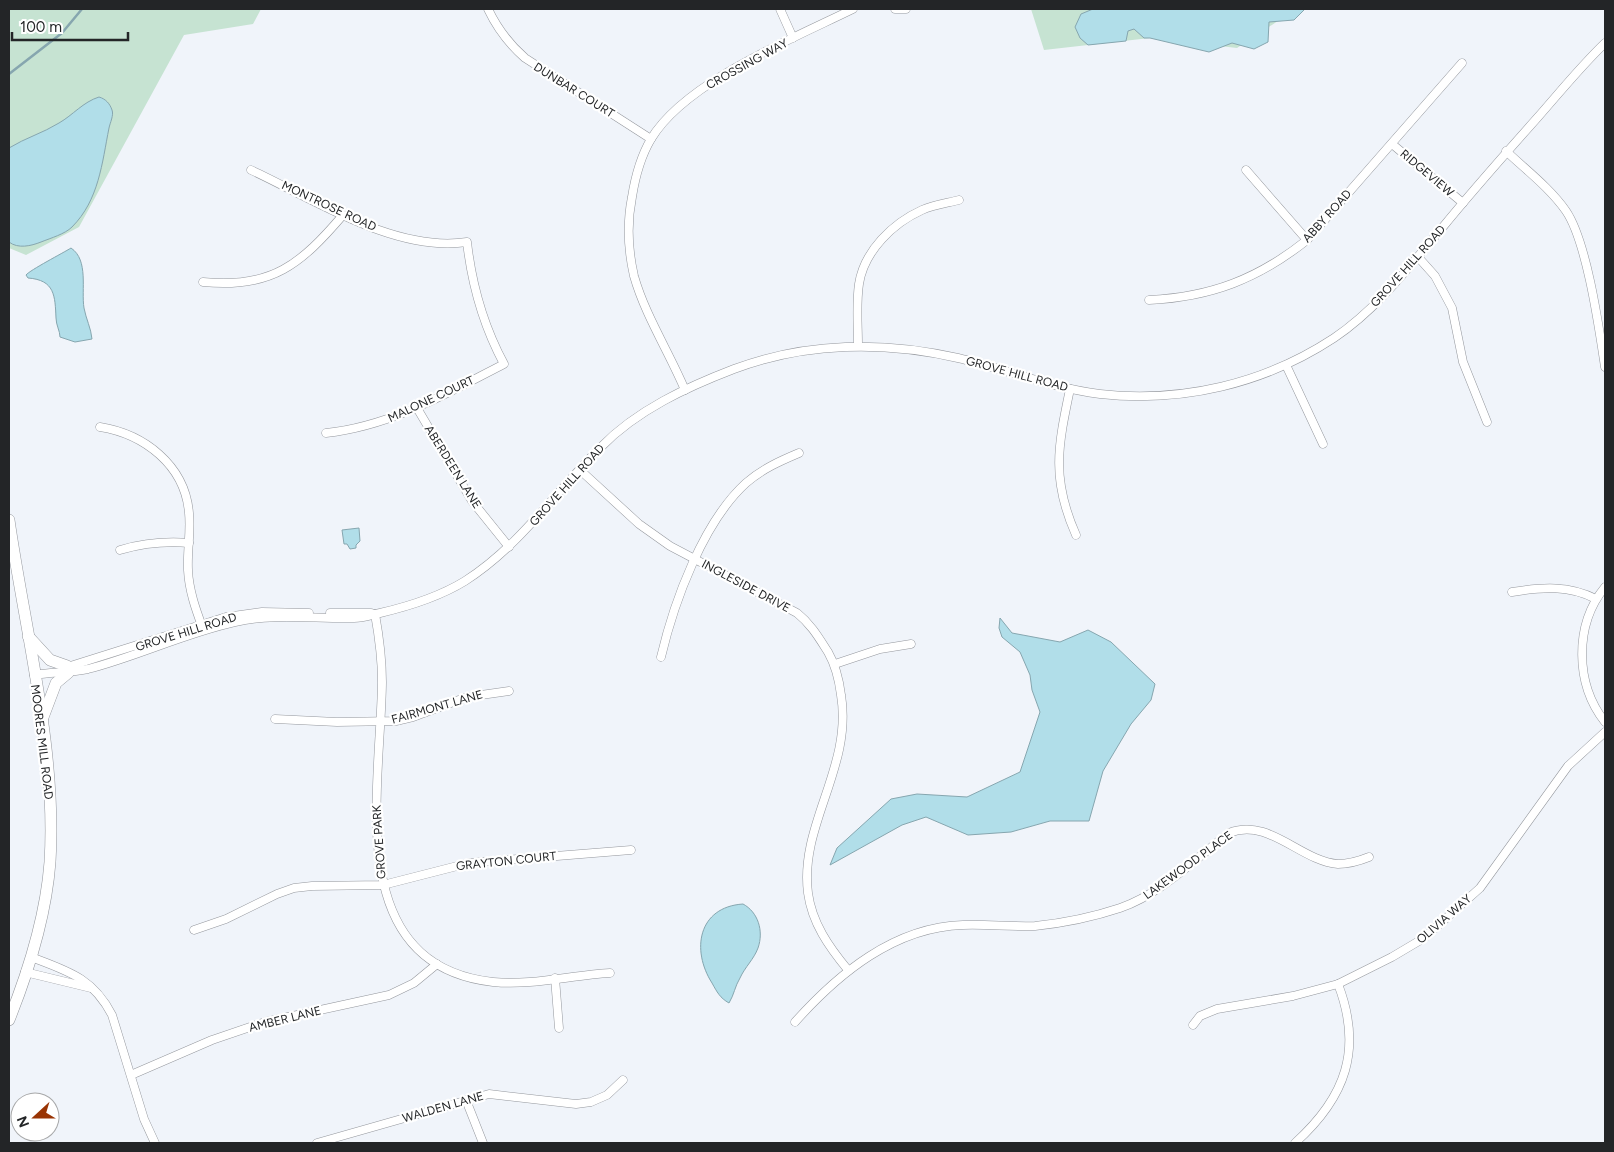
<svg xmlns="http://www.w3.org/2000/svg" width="1614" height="1152" font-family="Figtree,sans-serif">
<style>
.green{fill:#c6e3d2}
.water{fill:#b1dee9;stroke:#86a6af}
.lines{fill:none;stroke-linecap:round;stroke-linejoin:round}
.stream{stroke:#86a6af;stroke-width:2.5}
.street-casing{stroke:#94979d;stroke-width:9}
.secondary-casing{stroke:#94979d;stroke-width:12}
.street{stroke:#fff;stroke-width:8}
.secondary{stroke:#fff;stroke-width:11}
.labels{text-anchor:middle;stroke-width:4.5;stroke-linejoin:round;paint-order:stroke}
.street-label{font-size:12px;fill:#232527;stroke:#fff}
</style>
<rect width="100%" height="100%" fill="#f0f4fa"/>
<!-- green -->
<g class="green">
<path d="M9,9H261L253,24L184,35L79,227L26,255L9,248Z"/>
<path d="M1031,9H1296L1237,48L1150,38L1044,50Z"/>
</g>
<!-- water -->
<g class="water">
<path d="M1093,9H1305L1294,20L1269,22L1268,42L1254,49L1232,43L1209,52L1150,38H1144L1134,29L1128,31L1126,41L1088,45L1080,38L1075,27L1081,14Z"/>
<path d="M99,97C106,99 110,104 112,110C114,115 110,123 109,128C102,163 99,200 72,227C65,234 51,238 41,242C31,246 18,249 9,242V148C25,138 43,133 59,123C73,115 83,102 99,97Z"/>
<path d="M71,248C89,260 81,290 84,308C86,319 91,328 92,339L75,342L60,337C60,331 56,325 56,318C55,296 55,280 28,278L26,275C30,270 63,253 71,248Z"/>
<path d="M359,528L360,541L356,545V548L350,549L347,544H344L342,530Z"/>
<path d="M1000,618L1012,633L1060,642L1088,630L1111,642L1155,684L1151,700L1131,724L1103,771L1089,821H1050L1011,832L968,835L926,817L902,825L830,865L837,848L891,799L917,794L967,797L1020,772L1040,712L1032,690L1030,675L1020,652L1002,637L999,628Z"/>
<path d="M743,904C758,912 764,931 758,948C754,959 745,967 740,978C735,986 734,995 729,1003C720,998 717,992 712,983C691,950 698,907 743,904Z"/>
</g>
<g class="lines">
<!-- stream -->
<path class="stream" d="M9,74L62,33L82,9"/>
<defs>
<g id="street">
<path d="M488,9C497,28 509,44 525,58L651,139"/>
<path d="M780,9L793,38"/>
<path d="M895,9H906"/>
<path d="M1392,144L1463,203"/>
<path d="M1506,151C1526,170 1550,188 1566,211C1587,242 1599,328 1605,367"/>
<path d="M251,170C314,199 395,253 467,242C472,286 483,325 504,364C448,393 391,426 326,433"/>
<path d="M1246,170L1307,240"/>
<path d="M1418,257L1435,276L1452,308L1463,362L1487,422"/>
<path d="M203,282C272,289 301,264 343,215"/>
<path d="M1149,300C1211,297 1258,279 1307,240L1462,63"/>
<path d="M858,345C858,325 856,304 859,284C864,251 893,223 922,210C933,205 947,203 959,200"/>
<path d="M1286,365L1323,444"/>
<path d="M1070,389C1058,446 1051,479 1076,535"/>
<path d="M685,390C669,352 645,315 634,276C628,250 627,222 632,197C635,178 641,156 651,139C685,82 794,38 853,9"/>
<path d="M417,408L472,501L509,547"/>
<path d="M100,427C144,434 185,465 189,513C191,532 187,551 188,570C189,591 196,610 203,629"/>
<path d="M580,470L639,524L670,546L797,613C811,624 819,638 828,652C836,666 839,679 841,695C853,767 799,825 808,893C812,923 829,947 848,970"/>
<path d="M120,550C144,543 164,541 189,543"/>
<path d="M1605,587C1574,625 1575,684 1605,722"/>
<path d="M1512,592C1542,587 1569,585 1596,599"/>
<path d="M330,613H371"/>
<path d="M375,614C379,636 382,659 382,682C381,786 341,965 493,982C531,986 572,975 610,973"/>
<path d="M661,657C674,602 703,522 746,483C762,469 780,461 799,453"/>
<path d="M835,664L880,649L911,644"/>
<path d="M64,668L226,617L262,612L309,613"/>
<path d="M34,675C52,672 70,673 88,669C138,656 185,633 235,622C274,613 315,619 354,618C363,618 371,615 380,613C410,606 439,597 465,581C520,546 555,492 601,447C637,410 687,387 734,369C806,342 884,341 958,358C1005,369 1051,388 1100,394C1182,403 1264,384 1334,338C1377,309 1409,267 1442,228C1473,190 1505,154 1538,117C1560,92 1581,66 1605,43"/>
<path d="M275,719L337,722L396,721L413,717L467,697L509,691"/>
<path d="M194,930L226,919L277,894L294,888L312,886L383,885L469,863L631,850"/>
<path d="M31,957C68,971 93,978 112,1015L144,1119L155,1143"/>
<path d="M25,972L91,988"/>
<path d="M555,978L559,1028"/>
<path d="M795,1022C838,974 894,927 963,925C987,924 1011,927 1035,926C1064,923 1093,917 1120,908C1161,894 1195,859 1229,833C1269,817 1300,861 1338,864C1349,864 1359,861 1369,857"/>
<path d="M1193,1025L1200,1016L1217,1009L1293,996L1338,984L1392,957L1424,938L1480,888L1568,766L1605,732"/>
<path d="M131,1075L212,1040L265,1022L389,995L414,983L437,964"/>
<path d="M466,1100L483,1143"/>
<path d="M317,1143L489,1094L576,1104L591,1102L607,1095L623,1080"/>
<path d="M1295,1143C1346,1097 1363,1049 1338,984"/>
</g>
<g id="secondary">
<path d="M9,520C25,631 57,751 50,862C46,916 29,970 9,1020"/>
<path d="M28,636L50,660L67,666"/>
<path d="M42,720L56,683L68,673"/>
</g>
</defs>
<!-- street casing -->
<use href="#street" class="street-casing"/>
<!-- secondary casing -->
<use href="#secondary" class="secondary-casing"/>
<!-- street -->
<use href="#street" class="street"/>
<!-- secondary -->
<use href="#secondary" class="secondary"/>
</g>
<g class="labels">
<!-- street labels -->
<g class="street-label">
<text transform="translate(747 64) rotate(-29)" y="4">CROSSING WAY</text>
<text transform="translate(574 90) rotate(32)" y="4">DUNBAR COURT</text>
<text transform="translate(1427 173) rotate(40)" y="4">RIDGEVIEW</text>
<text transform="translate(329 206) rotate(25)" y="4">MONTROSE ROAD</text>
<text transform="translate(1327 216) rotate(-48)" y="4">ABBY ROAD</text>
<text transform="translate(1408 266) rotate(-48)" y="4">GROVE HILL ROAD</text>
<text transform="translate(1017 374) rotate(15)" y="4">GROVE HILL ROAD</text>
<text transform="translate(431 399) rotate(-25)" y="4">MALONE COURT</text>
<text transform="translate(453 467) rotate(58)" y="4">ABERDEEN LANE</text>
<text transform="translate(567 485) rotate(-48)" y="4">GROVE HILL ROAD</text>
<text transform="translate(746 586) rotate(28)" y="4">INGLESIDE DRIVE</text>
<text transform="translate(186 632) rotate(-17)" y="4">GROVE HILL ROAD</text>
<text transform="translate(437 707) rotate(-16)" y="4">FAIRMONT LANE</text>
<text transform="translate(42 742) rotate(83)" y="4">MOORES MILL ROAD</text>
<text transform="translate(379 842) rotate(-94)" y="4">GROVE PARK</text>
<text transform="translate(506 861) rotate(-6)" y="4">GRAYTON COURT</text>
<text transform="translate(1188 865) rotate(-36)" y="4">LAKEWOOD PLACE</text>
<text transform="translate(1444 919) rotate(-41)" y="4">OLIVIA WAY</text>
<text transform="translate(285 1019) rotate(-14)" y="4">AMBER LANE</text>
<text transform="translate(443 1107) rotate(-16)" y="4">WALDEN LANE</text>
</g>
</g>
<!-- border -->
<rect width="1614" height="1152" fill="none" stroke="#232527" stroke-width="20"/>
<!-- north arrow -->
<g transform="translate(35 1117) rotate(249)"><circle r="24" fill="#ffffff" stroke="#a7a8a9"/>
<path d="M0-4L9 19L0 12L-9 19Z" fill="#993404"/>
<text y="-8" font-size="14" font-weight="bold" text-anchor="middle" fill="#232527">N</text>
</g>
<!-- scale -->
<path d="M12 32v8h116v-8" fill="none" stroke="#232527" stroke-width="2.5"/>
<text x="20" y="32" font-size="15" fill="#232527" stroke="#ffffff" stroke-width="4" paint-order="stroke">100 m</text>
</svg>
